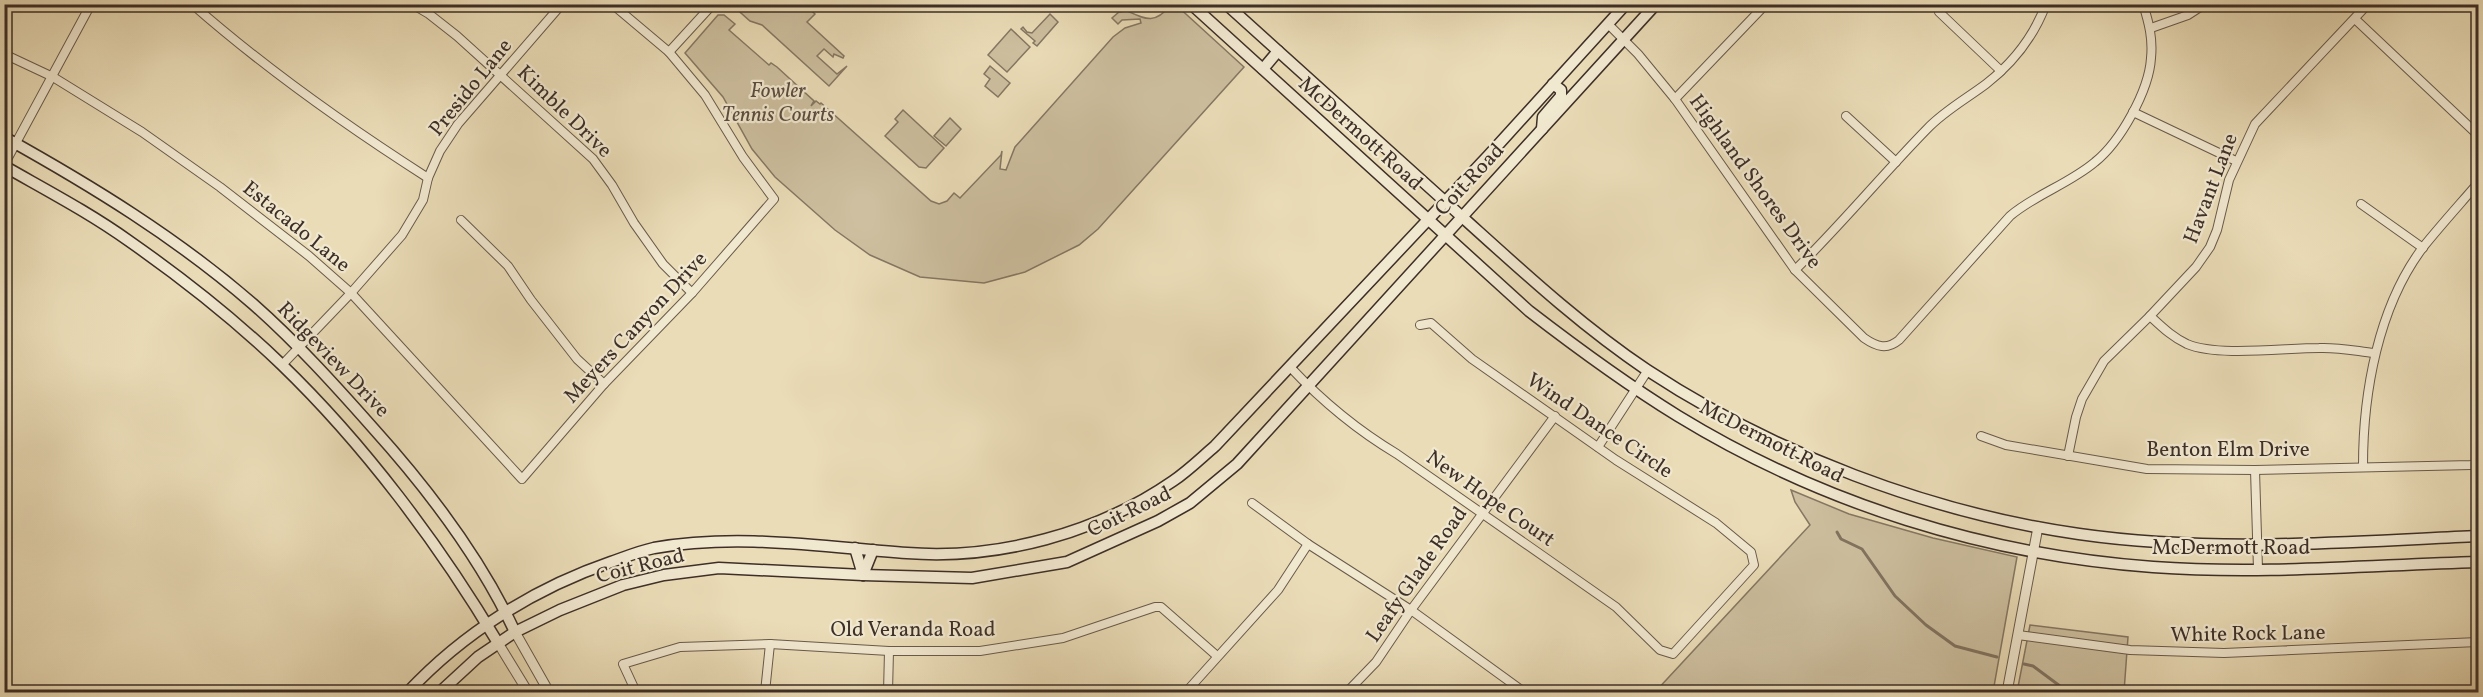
<svg xmlns="http://www.w3.org/2000/svg" width="2483" height="697" font-family="Vollkorn,serif">
<style>
.green{fill:#cdbf9f;stroke:#857763;stroke-width:1.5}
.lines{fill:none;stroke-linecap:round;stroke-linejoin:round}
.stream{stroke:#817360;stroke-width:3}
.minor-casing{stroke:#685a4b;stroke-width:10}
.tertiary-casing{stroke:#685a4b;stroke-width:11}
.secondary-casing{stroke:#3d2f27;stroke-width:13}
.minor{stroke:#f1e8d0;stroke-width:8}
.tertiary{stroke:#f1e8d0;stroke-width:9}
.secondary{stroke:#f1e8d0;stroke-width:10}
.labels{text-anchor:middle;stroke-width:4.5;stroke-linejoin:round;paint-order:stroke}
.street-label{font-size:21px;fill:#3d2f27;stroke:#f1e8d0}
.park-label{font-size:21px;font-style:italic;fill:#5a4c3f;stroke:#f1e8d0}
</style>
<rect width="100%" height="100%" fill="#eadcb7"/>
<filter id="stains"><feTurbulence type="fractalNoise" baseFrequency=".00333" numOctaves="4"/><feColorMatrix values="0 0 0 0 .2 0 0 0 0 .09 0 0 0 0 .02 0 0 0 .5 -.17"/></filter>
<radialGradient id="worn" r=".72"><stop offset=".6" stop-color="#630" stop-opacity="0"/><stop offset="1" stop-color="#630" stop-opacity=".3"/></radialGradient>
<!-- green -->
<g class="green">
<path d="M732,5H805L815,14L807,22L844,56L843,58L834,54L833,57L824,49L817,56L837,74L847,66L829,86L762,25L750,21Z"/>
<path d="M1171,5H1176L1244,67L1098,229L1079,245L1025,272L984,283L920,277L870,255L835,230L775,177L752,149L723,97L685,53L718,15H724L735,24L729,30L769,65L771,63L777,67L814,101L811,106L816,101L820,104L821,103L931,201L939,204L947,201L954,193L960,198L1001,155L1002,151L1000,169L1006,170L1015,147L1113,37L1125,28L1141,23L1140,19L1122,20L1118,24L1112,18L1119,12L1127,11C1147,20 1155,24 1171,5Z"/>
<path d="M1050,14L1058,22L1037,46L1033,43L1035,41L1021,29L1023,27L1027,32L1032,33Z"/>
<path d="M1011,29L1030,47L1007,72L988,55Z"/>
<path d="M990,66L1010,83L998,97L985,86L990,79L984,74Z"/>
<path d="M903,110L944,148L926,168L919,167L885,136L898,122L895,119Z"/>
<path d="M950,118L961,129L946,146L934,136Z"/>
<path d="M1791,490L1849,514L1933,538L2017,557L1993,692H1655L1810,525L1795,502Z"/>
<path d="M2030,625L2128,637L2124,692H2017Z"/>
</g>
<g class="lines">
<!-- stream -->
<g class="stream">
<path d="M1837,532L1841,539L1862,549L1895,596L1926,625L1955,646L1997,657"/>
<path d="M2024,664L2033,666L2068,692"/>
</g>
<defs>
<g id="minor">
<path d="M192,4C266,69 345,125 428,178"/>
<path d="M412,4L429,14L457,36L593,159L612,185L634,223L663,264L692,293"/>
<path d="M1939,12L2001,71"/>
<path d="M2355,19L2478,135"/>
<path d="M1608,24L1638,54L1675,99L1795,270L1864,338C1877,347 1887,350 1899,340L2010,216C2036,194 2069,184 2095,162C2120,142 2149,91 2151,58C2153,39 2149,23 2143,4"/>
<path d="M2151,28L2188,15L2205,4"/>
<path d="M669,52L713,4"/>
<path d="M4,54L53,77L142,132L220,187L309,256L351,293L522,479L604,384L692,293L774,199L743,157L705,95L669,52L612,4"/>
<path d="M1675,99L1766,4"/>
<path d="M2133,112L2236,161"/>
<path d="M1846,116L1896,162"/>
<path d="M4,165L91,4"/>
<path d="M2361,204L2423,248"/>
<path d="M461,220L508,266L531,300L577,359L604,384"/>
<path d="M1795,270C1841,225 1882,175 1927,129C1944,111 1966,99 1986,84C2013,63 2034,36 2046,4"/>
<path d="M2150,316C2162,327 2172,337 2187,344C2218,357 2284,348 2319,348C2337,347 2356,351 2374,353"/>
<path d="M282,365L351,293L402,235L423,200L428,178L440,151L458,124L562,4"/>
<path d="M1291,368C1323,402 1357,430 1397,454L1616,607L1660,650L1673,654L1754,565L1751,552L1716,523L1616,460L1472,359L1431,323L1420,325"/>
<path d="M1981,436L2006,445L2147,469L2255,470L2471,465L2478,462"/>
<path d="M1598,447L1648,370"/>
<path d="M2068,456L2076,417L2082,399L2104,361L2150,316L2196,267L2210,247L2217,230L2229,180L2255,124L2368,4"/>
<path d="M2363,466C2363,393 2378,306 2424,246C2441,225 2460,204 2478,183"/>
<path d="M2255,470L2258,569"/>
<path d="M1252,503L1308,544L1411,610L1524,692"/>
<path d="M2018,635L2130,650L2224,653L2478,642"/>
<path d="M636,692L623,664L680,647L770,644L889,651H980L1063,638L1155,607H1161L1217,656"/>
<path d="M765,692L770,644"/>
<path d="M888,692L889,651"/>
<path d="M1186,692L1278,590L1308,544"/>
<path d="M1347,692L1376,662L1411,610L1555,416"/>
</g>
<g id="tertiary">
<path d="M515,632L549,692"/>
<path d="M498,643L528,692"/>
<path d="M2007,692L2038,527"/>
</g>
<g id="secondary">
<path d="M1191,4L1529,311C1577,348 1626,384 1678,416C1822,504 1986,555 2153,567C2261,575 2371,565 2478,562"/>
<path d="M1226,4C1304,75 1382,145 1460,215C1520,269 1580,325 1647,370C1773,453 1930,513 2079,534C2211,553 2346,542 2478,536"/>
<path d="M1263,69L1278,51"/>
<path d="M1542,129L1543,117L1561,96V90L1553,84"/>
<path d="M4,137C92,186 177,238 253,304C296,342 335,385 373,428C428,489 480,557 515,632"/>
<path d="M4,166C46,190 90,213 129,241C182,278 234,319 281,364C364,444 439,544 498,643"/>
<path d="M855,548L863,575"/>
<path d="M863,575L873,550"/>
<path d="M408,692C463,633 535,588 611,562C625,557 640,551 654,548C738,533 824,547 907,553C998,560 1098,533 1173,481C1188,471 1201,458 1215,446L1488,156L1626,4"/>
<path d="M440,692L478,657L515,632L560,610L623,585L664,575L719,568L863,575L972,578L1067,562L1158,521L1190,503L1237,464L1656,4"/>
</g>
</defs>
<!-- minor casing -->
<use href="#minor" class="minor-casing"/>
<!-- tertiary casing -->
<use href="#tertiary" class="tertiary-casing"/>
<!-- secondary casing -->
<use href="#secondary" class="secondary-casing"/>
<!-- minor -->
<use href="#minor" class="minor"/>
<!-- tertiary -->
<use href="#tertiary" class="tertiary"/>
<!-- secondary -->
<use href="#secondary" class="secondary"/>
</g>
<g class="labels">
<!-- street labels -->
<g class="street-label">
<text transform="translate(470 87) rotate(-51)" y="7">Presido Lane</text>
<text transform="translate(565 111) rotate(44)" y="7">Kimble Drive</text>
<text transform="translate(1361 133) rotate(42)" y="7">McDermott Road</text>
<text transform="translate(1469 179) rotate(-47)" y="7">Coit Road</text>
<text transform="translate(1756 181) rotate(54)" y="7">Highland Shores Drive</text>
<text transform="translate(2210 188) rotate(-69)" y="7">Havant Lane</text>
<text transform="translate(297 226) rotate(39)" y="7">Estacado Lane</text>
<text transform="translate(635 327) rotate(-47)" y="7">Meyers Canyon Drive</text>
<text transform="translate(334 359) rotate(46)" y="7">Ridgeview Drive</text>
<text transform="translate(1600 425) rotate(34)" y="7">Wind Dance Circle</text>
<text transform="translate(1772 441) rotate(27)" y="7">McDermott Road</text>
<text x="2228" y="456">Benton Elm Drive</text>
<text transform="translate(1491 498) rotate(35)" y="7">New Hope Court</text>
<text transform="translate(1129 511) rotate(-26)" y="7">Coit Road</text>
<text x="2231" y="554">McDermott Road</text>
<text transform="translate(640 565) rotate(-14)" y="7">Coit Road</text>
<text transform="translate(1416 574) rotate(-55)" y="7">Leafy Glade Road</text>
<text x="913" y="636">Old Veranda Road</text>
<text transform="translate(2248 633) rotate(-1)" y="7">White Rock Lane</text>
</g>
<!-- park labels -->
<g class="park-label">
<text x="778" y="97">Fowler<tspan x="778" dy="24">Tennis Courts</tspan></text>
</g>
</g>
<!-- margin -->
<rect width="2483" height="697" fill="none" stroke="#eadcb7" stroke-width="24"/>
<rect x="6" y="6" width="2471" height="685" fill="none" stroke="#3d2f27" stroke-width="3"/>
<rect x="12" y="12" width="2459" height="673" fill="none" stroke="#3d2f27" stroke-width="1.5"/>
<rect width="100%" height="100%" filter="url(#stains)"/>
<rect width="100%" height="100%" fill="url(#worn)"/>
</svg>
